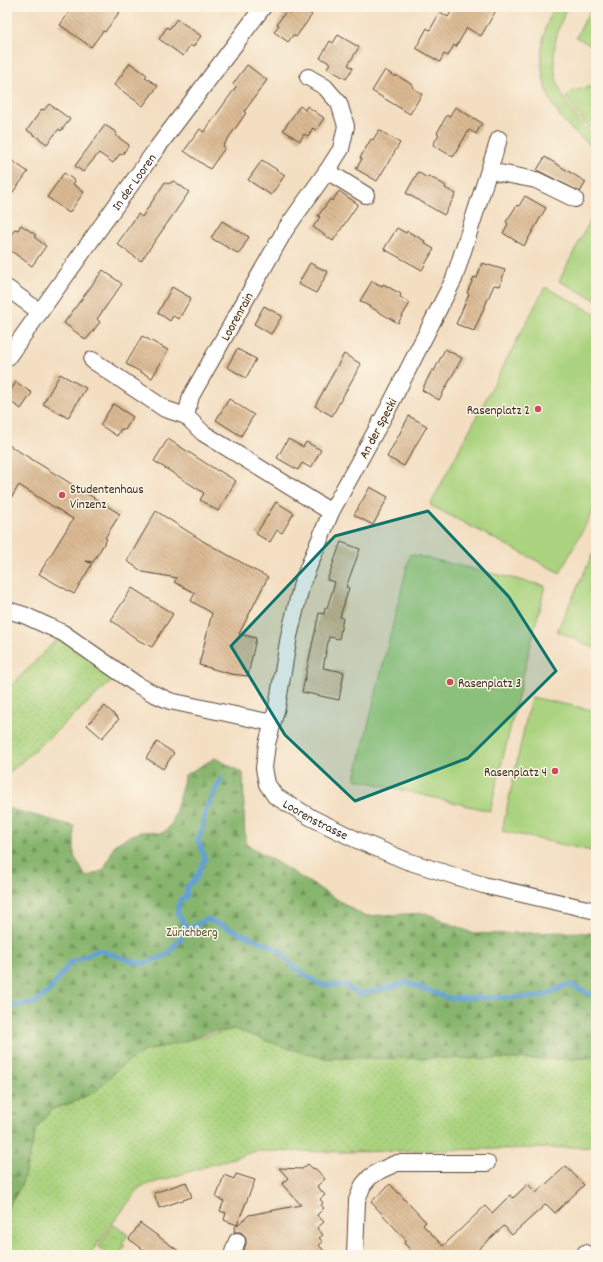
<svg xmlns="http://www.w3.org/2000/svg" width="603" height="1262" font-family="Dekko,sans-serif">
<style>
.grass{fill:url(#grass-dots);stroke:#737e4e}
.forest{fill:url(#forest-firs);stroke:#627046}
.park{fill:url(#park-crowns);stroke:#737e4e}
.garden{fill:#abd37f;stroke:#737e4e}
.lines{fill:none;stroke-linecap:round;stroke-linejoin:round}
.stream{stroke:#64a0d5;stroke-width:5}
.building{fill:url(#building-back-hatch)}
.minor-casing{stroke:#574536;stroke-width:18}
.minor{stroke:#fff;stroke-width:16}
.marked{fill:#0f766e;fill-opacity:0.2;stroke:#0f766e;stroke-width:3;stroke-linejoin:round}
.poi-dot{fill:#d1495b;stroke:#fcf5e5;stroke-width:1.5}
.labels{text-anchor:middle;stroke-width:3;stroke-linejoin:round;paint-order:stroke}
.street-label{font-size:13px;fill:#3b2a1e;stroke:#fcf5e5}
.poi-label{font-size:13px;fill:#3b2a1e;stroke:#fcf5e5;text-anchor:end}
.park-label{font-size:13px;fill:#575436;stroke:#fcf5e5}
</style>
<defs>
<pattern id="grass-dots" width="8" height="8" patternUnits="userSpaceOnUse"><rect width="8" height="8" fill="#abd37f"/><path d="M2 2h.1M6 6h.1" fill="none" stroke="#94b56d" stroke-width="1.8" stroke-linecap="round"/></pattern>
<pattern id="forest-firs" width="22" height="20" patternUnits="userSpaceOnUse"><rect width="22" height="20" fill="#88b56e"/><path d="M5 1l3.5 6h-7zM16 11l3.5 6h-7z" fill="#70935a"/></pattern>
<pattern id="park-crowns" width="20" height="18" patternUnits="userSpaceOnUse"><rect width="20" height="18" fill="#abd37f"/><path d="M2 6a3 3 0 1 1 6 0M12 15a3 3 0 1 1 6 0" fill="none" stroke="#94b56d"/></pattern>
<pattern id="building-back-hatch" width="6" height="6" patternUnits="userSpaceOnUse"><rect width="6" height="6" fill="#dab993"/><path d="M-1 5l2 2M0 0l6 6M5-1l2 2" fill="none" stroke="#bc9f7e"/></pattern>
</defs>
<rect width="100%" height="100%" fill="#fcf5e5"/>
<filter id="ink" filterUnits="userSpaceOnUse"><feTurbulence type="fractalNoise" baseFrequency=".025" numOctaves="2"/><feDisplacementMap in="SourceGraphic" scale="8" xChannelSelector="R" yChannelSelector="G"/><feConvolveMatrix kernelMatrix="1 2 1 2 8 2 1 2 1" color-interpolation-filters="sRGB"/></filter>
<filter id="wash" filterUnits="userSpaceOnUse"><feTurbulence type="fractalNoise" baseFrequency=".012" numOctaves="4" result="noise"/><feDisplacementMap in="SourceGraphic" scale="16" xChannelSelector="R" yChannelSelector="G"/><feGaussianBlur stdDeviation="0.9" result="paint"/><feColorMatrix in="noise" values="0 0 0 0 0 0 0 0 0 0 0 0 0 0 0 0 0 1.4 0 .05"/><feComposite in="paint" operator="in"/></filter>
<g filter="url(#wash)">
<rect width="100%" height="100%" fill="#f3dec1"/>
<!-- grass -->
<g class="grass">
<path d="M63,633L121,673L7,775V690Z"/>
<path d="M234,1029L290,1049L324,1058L570,1059L596,1057V1147L347,1152L256,1151L140,1187L89,1255H7V1209L22,1184L31,1150L36,1128L52,1109L74,1102L96,1091L120,1067L144,1051Z"/>
</g>
<!-- forest -->
<path class="forest" d="M215,758L243,773L245,843L364,916L426,913L474,934L568,932L596,933V1057L570,1059L324,1058L290,1049L234,1029L210,1032L183,1042L144,1051L120,1067L96,1091L74,1102L52,1109L36,1129L31,1150L22,1184L7,1209V808L74,826V856L86,877L104,870L115,844C122,841 132,834 141,832C156,829 161,842 173,821L185,775Z"/>
<!-- park -->
<path class="park" d="M114,1225L128,1235L122,1243L125,1246L119,1255H109L98,1247Z"/>
<!-- garden -->
<g class="garden">
<path d="M554,7H568C543,54 552,97 591,132L594,134L596,131V149C587,142 578,136 570,128C537,95 534,46 554,7Z"/>
<path d="M592,7H596V48L576,37Z"/>
<path d="M587,87H596V125L595,128L589,127L575,111L566,97L573,91Z"/>
<path d="M596,209V300L559,281Z"/>
<path d="M545,287L596,314V505L560,573L430,505Z"/>
<path d="M596,547V649L557,631Z"/>
<path d="M410,554L545,586L490,811L355,779Z"/>
<path d="M531,697L596,711V852L502,831Z"/>
</g>
<g class="lines">
<!-- stream -->
<g class="stream">
<path d="M188,929L177,913L180,900L186,897L187,886L195,880L205,859L198,840L201,833L205,812L221,779"/>
<path d="M7,1007L35,1003L51,989L70,963L99,950L141,964L148,962L167,955L188,929L207,919L278,949L294,967L321,985H344L359,994L396,986L406,982L448,998L540,997L569,984L594,996L596,995"/>
</g>
</g>
<g id="blocks">
<!-- building -->
<g class="building">
<path d="M73,7H123L105,32L103,31L91,47L60,25Z"/>
<path d="M295,7H314L309,13L312,15L296,37L293,35L288,42L274,32L279,25L277,24L286,11L290,13Z"/>
<path d="M454,7H498L481,36L467,28L456,47L454,45L448,56L444,54L440,62L416,48L427,28L430,30L440,12L448,17Z"/>
<path d="M177,19L201,36L193,47L190,45L183,56L159,39L167,27L169,29Z"/>
<path d="M338,35L359,47L348,65L353,68L346,79L327,68L330,63L320,58L330,41L333,43Z"/>
<path d="M130,63L147,75L145,77L158,86L143,106L114,85Z"/>
<path d="M247,65L267,80L244,112L246,113L223,146L225,148L210,169L184,151L200,129L204,132L236,87L233,84Z"/>
<path d="M385,70L395,77L396,75L413,85L412,87L422,94L410,114L372,91Z"/>
<path d="M49,104L70,119L61,131L59,129L47,144L27,130L42,109L44,110Z"/>
<path d="M300,106L305,110L307,106L324,118L316,130L313,128L308,136L304,134L300,141L283,130Z"/>
<path d="M455,107L482,123L476,134L469,130L453,157L433,145L439,134L437,133L447,115L449,117Z"/>
<path d="M105,125L117,133L115,135L129,145L122,155L120,154L113,163L99,153L83,172L75,166Z"/>
<path d="M379,130L400,143L377,181L356,169L362,159L360,158L371,139L373,140Z"/>
<path d="M7,157L28,172L7,200Z"/>
<path d="M545,157L586,182L580,192L537,170Z"/>
<path d="M262,160L285,175L271,195L248,180Z"/>
<path d="M418,172L427,178L428,176L438,181L446,186L445,188L456,194L444,215L406,193Z"/>
<path d="M64,173L75,181L73,184L84,192L69,213L47,197Z"/>
<path d="M174,181L189,192L141,261L117,244L138,214L142,217L165,182L168,184Z"/>
<path d="M339,191L358,204L333,241L313,227L320,217L318,216L330,199L332,201Z"/>
<path d="M525,196L546,208L524,246L503,233L508,224L506,222L517,205L519,206Z"/>
<path d="M222,221L249,237L239,254L211,238Z"/>
<path d="M21,225L36,235L34,237L46,246L32,266L7,248V241L15,229L18,230Z"/>
<path d="M397,228L406,233L407,231L425,241L424,243L434,249L422,270L384,249Z"/>
<path d="M310,263L328,272L316,293L298,284Z"/>
<path d="M482,263L505,270L500,286L494,285L474,331L456,324L469,294L467,293L474,277L477,278Z"/>
<path d="M103,270L122,284L97,319L100,322L86,340L64,323Z"/>
<path d="M372,281L382,286L383,284L401,294L400,297L410,303L398,323L360,301Z"/>
<path d="M172,287L191,298L179,319L173,316L170,321L158,313Z"/>
<path d="M264,306L282,316L271,334L254,324Z"/>
<path d="M142,336L168,350L152,378L126,364Z"/>
<path d="M237,349L256,359L246,378L227,367Z"/>
<path d="M445,349L462,358L439,400L422,390L432,370L434,371Z"/>
<path d="M344,354L361,364L332,416L315,406Z"/>
<path d="M60,374L86,388L68,418L43,404Z"/>
<path d="M16,382L32,393L21,409L7,399V396Z"/>
<path d="M229,399L254,415L241,436L216,420Z"/>
<path d="M113,404L133,417L125,430L121,429L117,436L100,425Z"/>
<path d="M409,416L427,426L404,466L387,457Z"/>
<path d="M168,439L218,471V470L236,481L218,511L200,500L204,493L154,461Z"/>
<path d="M288,439L303,447L306,442L321,450L311,468L302,463L298,470L277,458Z"/>
<path d="M7,444L120,514L105,538L107,539L93,562L86,561L92,564L74,594L39,574L73,519L19,485L7,505Z"/>
<path d="M370,487L388,497L373,525L354,515Z"/>
<path d="M276,502L294,513L282,533L277,530L270,542L256,534Z"/>
<path d="M156,511L203,541L246,565V566L268,577L239,634L256,638L248,676L231,674L199,665L212,613L191,601L195,593L174,582L177,578L143,572L127,561Z"/>
<path d="M341,542L360,549L346,587L349,588L340,617L343,618L339,639L329,637L323,668L344,672L339,700L302,692L319,613L324,614L325,608H327L335,582L327,580Z"/>
<path d="M132,588L173,614L152,647L138,640L111,620Z"/>
<path d="M105,706L119,719L102,738L87,725Z"/>
<path d="M157,742L174,753L163,769L146,758Z"/>
<path d="M308,1164L312,1168L316,1169L325,1179L317,1186L325,1195L320,1199L323,1203L321,1205L324,1208L317,1215L324,1222L317,1228L323,1235L319,1238L323,1242L319,1245L325,1252L308,1255H242L246,1244V1239L244,1235L241,1232H234L235,1227L249,1215L301,1205L282,1184L288,1178L279,1168L302,1169Z"/>
<path d="M566,1166L584,1185L555,1213L546,1204L512,1235L504,1226L472,1255H415L404,1243L406,1240L371,1202L390,1184L426,1222L423,1225L443,1246L485,1206L492,1213L510,1195L513,1198L528,1184L536,1193Z"/>
<path d="M236,1174L255,1180L237,1225L224,1220L226,1213L220,1211L224,1201L216,1198L224,1175L234,1179Z"/>
<path d="M186,1182L192,1197L159,1208L154,1193Z"/>
<path d="M140,1223L184,1255H151L129,1239Z"/>
</g>
</g>
</g>
<g filter="url(#ink)">
<use href="#blocks" fill-opacity="0" stroke="#574536" stroke-width="1"/>
<g class="lines">
<defs>
<g id="minor">
<path d="M308,77L325,87L339,103L346,126L341,149L327,171L285,230L191,396L186,416L203,433L331,512"/>
<path id="s1" d="M499,139L454,279L389,407L331,512L302,583L289,636L277,707L267,744L264,768L267,784L275,796L312,818L357,840L407,861L483,885L596,911"/>
<path d="M327,171L366,195"/>
<path d="M489,171L536,180L575,199"/>
<path d="M7,288L40,312"/>
<path id="s2" d="M7,358L157,148L263,7"/>
<path d="M92,360L165,409L186,416"/>
<path d="M7,610L24,615L63,633L136,684L152,693L170,701L272,723"/>
<path d="M232,1255L237,1241"/>
<path d="M355,1255L357,1200L363,1185L370,1177L381,1170L397,1163H487"/>
<path d="M584,1255L585,1253"/>
</g>
</defs>
<!-- minor casing -->
<use href="#minor" class="minor-casing"/>
<!-- minor -->
<use href="#minor" class="minor"/>
</g>
</g>
<!-- marked area -->
<path class="marked" d="M428,511L509,597L556,671L468,758L355,801L285,735L231,646L335,536Z"/>
<!-- markers -->
<g class="poi-dot">
<circle cx="538" cy="409" r="4"/>
<circle cx="62" cy="495" r="4"/>
<circle cx="450" cy="682" r="4"/>
<circle cx="555" cy="771" r="4"/>
</g>
<g class="labels">
<!-- street labels -->
<g class="street-label">
<text dy="5" stroke="none"><textPath href="#s2" startOffset="217">In der Looren</textPath></text>
<text transform="translate(236 316) rotate(-61)" y="5">Loorenrain</text>
<text transform="translate(377 428) rotate(-62)" y="5">An der Specki</text>
<text dy="5" stroke="none"><textPath href="#s1" startOffset="754">Loorenstrasse</textPath></text>
</g>
<!-- poi labels -->
<g class="poi-label">
<text x="530" y="414">Rasenplatz 2</text>
<text x="70" y="493" text-anchor="start">Studentenhaus<tspan x="70" dy="15">Vinzenz</tspan></text>
<text x="458" y="687" text-anchor="start">Rasenplatz 3</text>
<text x="547" y="776">Rasenplatz 4</text>
</g>
<!-- park labels -->
<g class="park-label">
<text x="192" y="936">Zürichberg</text>
</g>
</g>
<!-- margin -->
<rect width="603" height="1262" fill="none" stroke="#fcf5e5" stroke-width="24"/>
</svg>
